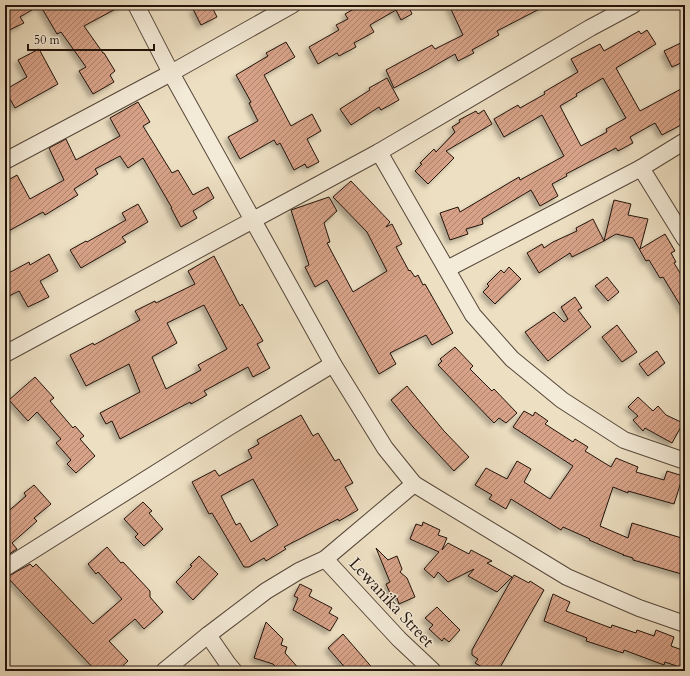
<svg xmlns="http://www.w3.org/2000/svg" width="690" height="676" font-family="Cardo,serif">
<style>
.building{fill:url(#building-hatch);stroke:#22130b;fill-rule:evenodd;filter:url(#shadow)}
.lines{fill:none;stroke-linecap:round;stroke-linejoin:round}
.street-casing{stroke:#554639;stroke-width:18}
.street{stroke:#f3ead7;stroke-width:16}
.labels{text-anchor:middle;stroke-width:3;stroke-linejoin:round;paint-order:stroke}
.street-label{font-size:17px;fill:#22130b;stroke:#f3ead7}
</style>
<defs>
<pattern id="building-hatch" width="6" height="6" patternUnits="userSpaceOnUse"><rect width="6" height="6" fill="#d7a288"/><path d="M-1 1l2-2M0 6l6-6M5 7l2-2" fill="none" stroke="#ae836d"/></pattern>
<filter id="shadow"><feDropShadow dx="-3.5" dy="3.5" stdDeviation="2" flood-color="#0004"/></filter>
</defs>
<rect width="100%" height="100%" fill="#eddfc2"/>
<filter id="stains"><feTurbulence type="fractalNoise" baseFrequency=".005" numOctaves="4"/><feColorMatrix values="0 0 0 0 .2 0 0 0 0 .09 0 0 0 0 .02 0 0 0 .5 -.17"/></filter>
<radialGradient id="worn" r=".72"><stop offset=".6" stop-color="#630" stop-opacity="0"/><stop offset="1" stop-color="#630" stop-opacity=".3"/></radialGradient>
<!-- building -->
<g class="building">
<path d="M5,5H123L84,26L103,53H104L115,71L110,75L114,82L93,94L79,71L86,67L61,32L57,34L40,5L20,17L24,23L5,32Z"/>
<path d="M201,5H211L217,17L201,25L193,9Z"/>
<path d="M361,5H408L412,14L401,20L396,10L370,25L374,32L354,43L356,47L339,56L337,53L318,64L309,47L339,30L336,25L348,19L345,14Z"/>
<path d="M449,5H547L497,31L499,35L472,50L474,53L458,61L455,54L429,69L394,88L386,70L432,45L435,49L463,35Z"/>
<path d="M647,30L656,44L616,68L640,111L681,89L685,97V116L680,118L681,125L662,135L655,123L630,137L633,143L618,151L616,148L566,174L567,176L552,184L558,196L540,206L531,190L482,219L483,224L466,229L468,234L450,240L440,213L458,207L460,212L519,177L520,180L564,156L542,115L504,137L494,119L518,105L520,108L545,94L544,92L578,72L571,59L600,44L604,51L639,31L641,34ZM603,78L626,118L606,129L607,132L581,146L560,106L577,96L576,94Z"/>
<path d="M685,41V61L672,67L664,51Z"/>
<path d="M286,42L295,57L264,75L291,126L312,114L321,131L307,139L319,162L307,168L305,164L294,170L280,143L277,145L274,140L240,159L228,137L258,121L249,103L251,102L236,75L268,56L266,53Z"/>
<path d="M39,49L58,84L15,108L5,90L27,77L18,60Z"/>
<path d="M387,78L399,100L381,110L379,107L351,125L340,109L370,90L369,88Z"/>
<path d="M138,102L150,122L143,126L172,173L178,170L193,195L208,187L214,198L193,211L197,218L181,227L171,208H172L143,158L128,168L120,156L95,169L98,174L74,189L78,195L45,215L43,212L5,233V182L17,175L30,199L64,180L49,148L66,139L76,160L120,136L110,118Z"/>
<path d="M484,110L492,124L446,151L454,158L428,184L415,171L422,164L420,163L434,149L436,152L455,132L452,127L460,122L459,120L476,111L478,114Z"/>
<path d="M351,181L390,222L386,227L392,224L402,244L396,247L409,271L410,270L415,277L418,275L423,285L425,284L453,333L432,345L426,335L390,353L396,364L379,374L327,280L315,287L305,267L309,265L291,210L329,197L337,211L324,223L330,242L327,243L353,292L387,271L367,232L333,197Z"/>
<path d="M614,200L631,204L628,215L648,219L640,249L665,234L675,251L671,253L676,262L674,263L685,281V313L663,277L660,278L649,260L646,261L633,238L616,234L604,241Z"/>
<path d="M138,204L148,222L122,237L126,242L81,268L70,250L86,241L87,242L126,220L122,213Z"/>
<path d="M593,219L604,241L572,257L570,253L539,273L527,253L542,244L544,248L553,242L577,231L576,228Z"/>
<path d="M49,254L58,271L40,281L49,297L28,307L19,291L5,298V275L29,262L30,265Z"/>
<path d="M214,256L240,306L242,304L263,341L257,344L270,368L253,377L248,367L204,391L207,395L191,404L190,402L120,439L112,421L106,424L100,413L140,392L129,364L86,386L70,355L93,343L94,345L140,320L135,311L155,301L156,303L195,284L188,271ZM204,305L227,349L198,365L201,370L166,389L152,357L177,343L167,323Z"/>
<path d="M509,267L521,279L495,304L483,292L489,286L487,284L501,270L504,273Z"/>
<path d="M607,277L619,292L608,301L595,286Z"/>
<path d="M575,297L582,308L578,310L591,327L548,361L533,343L525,332L554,312L564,322L568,319L561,307Z"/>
<path d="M617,325L637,352L622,362L602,337Z"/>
<path d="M455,347L473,366L470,369L492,391L494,389L517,413L506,423L499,418L494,423L438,365L442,361L440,359Z"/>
<path d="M657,351L665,363L648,376L639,364Z"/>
<path d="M35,377L54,398L50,401L73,428L75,426L84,436L80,439L95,456L76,473L67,464L71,460L56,443L61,439L37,412L28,421L9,400Z"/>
<path d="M407,386L444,431L469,457L454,471L413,427L391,400Z"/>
<path d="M638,397L653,411L658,406L666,415L683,423L672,443L645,428L643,431L633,420L638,416L628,407Z"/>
<path d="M524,411L533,416L535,412L548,421L545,424L573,442L575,439L588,447L585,451L611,467L616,458L638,467L636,472L664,480L667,471L683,476L674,504L628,491V493L613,487L600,526L628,538L632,523L685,539V575L633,560V558L623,555H624L589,540L590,539L563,527L561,530L511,499L506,509L489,499L492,495L475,485L486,468L507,479L517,461L531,469L524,482L550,499L573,466L513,427Z"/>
<path d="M301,415L313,436L318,433L335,461L339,459L353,483L345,487L358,510L339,521L338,519L284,547L286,549L266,561L264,558L249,567H244L212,513L209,514L192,482L215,470L219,476L252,458L248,450L259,444L257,440ZM253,479L278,525L251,542L240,523L236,525L221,496Z"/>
<path d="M34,485L51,504L34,518L37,521L12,543L17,549L5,557V514L26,496L24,493Z"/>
<path d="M143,502L152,511L149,513L163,529L144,546L135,537L138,534L124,519Z"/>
<path d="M423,522L440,530L438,535L447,538L442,550L448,543L469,554L471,550L492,561L487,563L512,577L497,592L468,576L474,569L448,582L438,572L434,578L424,569L439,552L410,539L416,524L422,526Z"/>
<path d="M107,547L121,563L123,562L150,591V597L163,612L144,629L135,619L109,641L128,661L117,671H96L7,577L30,564L33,567L36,564L93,624L122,599L98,572L96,574L88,564Z"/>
<path d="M376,548L388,560L397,556L402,569L400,572L407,578L415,597L399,604L397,598L393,600L386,584L390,582Z"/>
<path d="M199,556L218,574L193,600L176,582L192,566L190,565Z"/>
<path d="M514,575L529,583L530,581L544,590L498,671H489L475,663L478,659L472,655V650Z"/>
<path d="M300,584L312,590L309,596L332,608L329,613L338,618L330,631L293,610L298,598L294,596Z"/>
<path d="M553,594L570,602L566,611L611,628L612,625L636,633L637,630L654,636L656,630L674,637L671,646L685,651V669L665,662L664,665L624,650L623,653L586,641L587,638L544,621Z"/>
<path d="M437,607L460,630L449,642L444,638L442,641L429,629L433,625L425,618Z"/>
<path d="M266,622L283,639L281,645L287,647L285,653L301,671H280L273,664L254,658Z"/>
<path d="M343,634L375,671H348L328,648Z"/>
</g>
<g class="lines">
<defs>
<g id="street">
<path d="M136,5L171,73L333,364L385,448L414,484L567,577L639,608L685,624"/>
<path d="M379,152L473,315L512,359L562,400L624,440L685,461"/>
<path d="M5,161L171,73L292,5"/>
<path d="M641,168L685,239"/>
<path d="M447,269L641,168L685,141"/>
<path d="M5,354L379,152L590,28L633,5"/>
<path d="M325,559L399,639L433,671"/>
<path d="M5,568L229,427L333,364"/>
<path d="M164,671L208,635"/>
<path d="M234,671L228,664L208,635L266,591L299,571L325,559L414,484"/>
</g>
</defs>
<!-- street casing -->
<use href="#street" class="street-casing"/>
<!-- street -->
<use href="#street" class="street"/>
</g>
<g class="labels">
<!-- street labels -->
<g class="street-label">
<text transform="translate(392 602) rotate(47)" y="6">Lewanika Street</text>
</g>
</g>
<!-- margin -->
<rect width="690" height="676" fill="none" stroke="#eddfc2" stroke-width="20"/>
<rect x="6" y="6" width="678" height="664" fill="none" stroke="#22130b" stroke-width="2"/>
<rect x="10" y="10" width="670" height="656" fill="none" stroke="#22130b"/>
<!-- scale -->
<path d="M28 44v6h126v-6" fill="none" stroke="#22130b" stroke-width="2"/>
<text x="34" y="44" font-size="12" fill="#22130b" stroke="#f3ead7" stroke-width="3" paint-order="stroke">50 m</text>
<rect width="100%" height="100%" filter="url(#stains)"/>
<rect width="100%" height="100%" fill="url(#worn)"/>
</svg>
